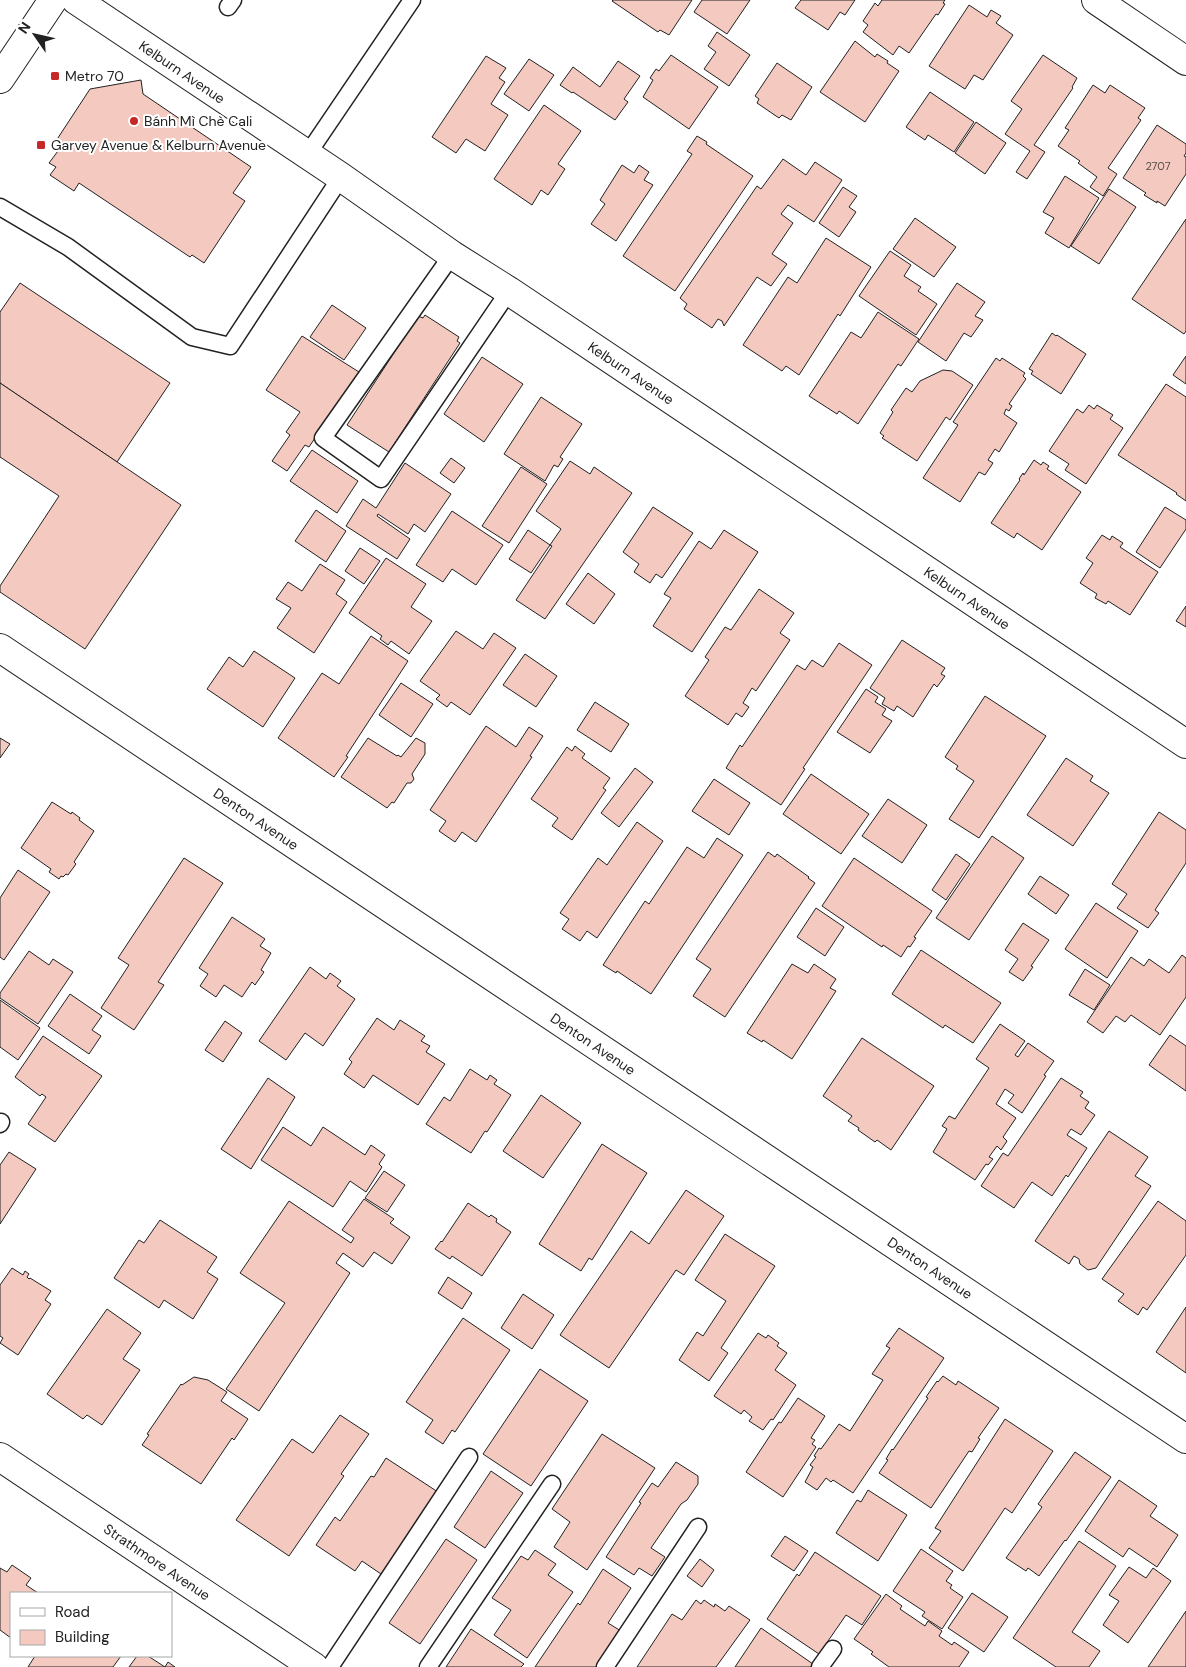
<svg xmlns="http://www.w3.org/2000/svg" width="1186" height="1667" font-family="'DM Sans',sans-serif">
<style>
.building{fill:#f3c9c0;stroke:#222}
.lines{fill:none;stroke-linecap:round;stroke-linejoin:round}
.service-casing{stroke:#222;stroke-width:19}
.minor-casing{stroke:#222;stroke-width:30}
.primary-casing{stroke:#222;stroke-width:30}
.service{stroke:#fff;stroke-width:16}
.minor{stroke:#fff;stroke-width:28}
.primary{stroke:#fff;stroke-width:28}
.poi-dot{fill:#c62828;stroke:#fff;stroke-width:2}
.labels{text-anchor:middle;stroke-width:4;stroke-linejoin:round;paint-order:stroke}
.number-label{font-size:11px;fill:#564c4a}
.street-label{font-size:14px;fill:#222;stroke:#fff}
.poi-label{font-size:14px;fill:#222;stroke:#fff;text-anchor:start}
</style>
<rect width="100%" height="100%" fill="#fff"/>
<!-- building -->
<g class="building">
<path d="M613,0H692L669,35L660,30L658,32L612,1Z"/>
<path d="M702,0H750L727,34L694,12Z"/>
<path d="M801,0H855L845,15L840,12L828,30L795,8Z"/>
<path d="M882,0H945L943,3L945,4L938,15L936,14L909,53L899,46L893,55L863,32L868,25L863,21L875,3L878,6Z"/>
<path d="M969,5L987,17L991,10L1001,16L996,23L1013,35L983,80L974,75L965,89L929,66Z"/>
<path d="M717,32L750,55L729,86L704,69L716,52L708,46Z"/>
<path d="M855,41L875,57L877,54L888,61L887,63L899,71L865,122L820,92Z"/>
<path d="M671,55L718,87L689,129L643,97L653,80L650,78L656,69L659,71Z"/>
<path d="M1043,55L1077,78L1072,87L1073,88L1034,145L1045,152L1027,179L1016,172L1030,151L1005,134L1022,109L1011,101Z"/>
<path d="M486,56L506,68L499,78L505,82L491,104L508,115L485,151L466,139L456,153L432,137Z"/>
<path d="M529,59L554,75L529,111L504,94Z"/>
<path d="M618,61L640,76L624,99L628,102L615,120L573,92L572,93L560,85L573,67L600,87Z"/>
<path d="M777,63L812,87L791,120L782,115L779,118L757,103L759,99L755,96Z"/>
<path d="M141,80L143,94L251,167L233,193L245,201L204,263L192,255L190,257L79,183L74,191L50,175L56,167L49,163L58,151L52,147L90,89Z"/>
<path d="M1093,85L1105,93L1110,85L1145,108L1138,118L1141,120L1108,168L1117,174L1103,196L1090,187L1097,177L1078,163L1080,161L1058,146L1069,130L1065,128Z"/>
<path d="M930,92L974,122L954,152L928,135L925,140L906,127Z"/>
<path d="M544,105L581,131L558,164L565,169L548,195L541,190L532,205L494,179Z"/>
<path d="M976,122L1006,143L985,174L955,153Z"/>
<path d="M1157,125L1186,144V153L1184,156L1186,157V174L1165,206L1157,201V203L1144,195L1146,193L1123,178Z"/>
<path d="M697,136L707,142L706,144L753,176L675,291L623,256L692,154L687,151Z"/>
<path d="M783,159L806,175L815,162L842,180L814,222L788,205L781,214L793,223L772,254L787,264L771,286L757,277L724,326L722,321L718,319L712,328L684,309L687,304L680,298L757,186L761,189Z"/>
<path d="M622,165L634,173L639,165L649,172L644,180L653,185L616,241L591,224L605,204L600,200Z"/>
<path d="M1065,176L1099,198L1069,248L1045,233L1054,218L1043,212Z"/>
<path d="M843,187L857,196L849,207L856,212L839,237L819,223Z"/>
<path d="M1109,189L1136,207L1099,264L1071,246Z"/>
<path d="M915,218L956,247L934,277L893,249Z"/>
<path d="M1186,219V331L1184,334L1132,299Z"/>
<path d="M826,238L871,267L840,316L838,314L799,375L786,366L782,371L743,345L788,277L797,283Z"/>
<path d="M890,251L911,265L904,276L921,287L918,291L937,304L916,335L859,296Z"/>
<path d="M20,283L170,383L117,462L0,383V312Z"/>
<path d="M957,283L985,302L975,316L983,320L971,337L964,333L946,361L918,342Z"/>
<path d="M332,305L366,328L344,360L310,337Z"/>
<path d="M878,312L919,339L901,366L898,364L858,424L839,411L837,414L809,396L851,332L861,338Z"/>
<path d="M425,315L459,337L457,341L460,343L389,452L347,425L418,316L423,318Z"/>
<path d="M1052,333L1056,336L1057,335L1086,354L1061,394L1031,374L1033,371L1029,369Z"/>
<path d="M302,336L359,372L309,447L305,445L287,471L272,461L290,435L286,432L300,412L266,390Z"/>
<path d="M1186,356V384L1173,375Z"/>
<path d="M482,357L523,384L484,442L444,414Z"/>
<path d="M996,358L1000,361L1002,358L1025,373L1023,376L1026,379L1009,404L1012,406L1009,411L1006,409L1004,414L1017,423L999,452L995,449L988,460L993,463L985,475L979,472L960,502L923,478L958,425L953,422Z"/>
<path d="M943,370L952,371L973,385L950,420L946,417L917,461L882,438L884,436L880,433L893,412L891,410L906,388L912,392L920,381Z"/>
<path d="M0,383L181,505L85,649L0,592V586L59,496L0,457Z"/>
<path d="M1166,384L1186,397V501L1176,494L1177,493L1118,455Z"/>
<path d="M541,397L582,424L560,457L563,459L558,467L554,465L545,481L504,454Z"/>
<path d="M1089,405L1094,409L1097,405L1113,415L1110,419L1123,428L1086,484L1065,470L1069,464L1049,451L1077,409L1083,413Z"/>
<path d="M312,450L358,481L337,513L290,481Z"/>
<path d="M451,458L465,468L454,483L440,473Z"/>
<path d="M1034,460L1041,465L1043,462L1049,466L1047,469L1081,492L1042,550L1017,533L1014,538L991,523L1020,480L1019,479L1023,473L1024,475Z"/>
<path d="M570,461L590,474L594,467L632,493L545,619L516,600L552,546L550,545L561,529L536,511Z"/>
<path d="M405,463L451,494L425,532L414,524L408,534L378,514L377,516L410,539L397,559L346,526L363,499L376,508Z"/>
<path d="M521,467L547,484L509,543L482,526Z"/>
<path d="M653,507L693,533L662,578L656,574L650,583L634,572L639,564L623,552Z"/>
<path d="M1165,507L1186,520V529L1160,568L1136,552Z"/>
<path d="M316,510L346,531L326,562L295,541Z"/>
<path d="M452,511L503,545L476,585L452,569L443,582L416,565Z"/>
<path d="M528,530L550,545L531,573L509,559Z"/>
<path d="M724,530L758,552L692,652L653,626L671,598L664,594L699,541L711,549Z"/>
<path d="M1102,535L1110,540L1112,536L1123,543L1120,547L1158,572L1130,615L1108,601L1106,604L1095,598L1097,594L1080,583L1093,563L1086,558Z"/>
<path d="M360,548L380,561L364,584L345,571Z"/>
<path d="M386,558L426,584L411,607L432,621L409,654L391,641L388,645L380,639L382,636L349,613Z"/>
<path d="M320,564L345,580L336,594L347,602L314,653L277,628L291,608L276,599L288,582L302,591Z"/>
<path d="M588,573L615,594L594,624L566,604Z"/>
<path d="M759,589L794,613L780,633L790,640L756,691L752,688L743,703L749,707L742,717L736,713L728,725L685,696L709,660L705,657L725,627L731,630Z"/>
<path d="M1186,606V627L1176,621Z"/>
<path d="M456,631L483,649L494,633L516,648L470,715L451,702L447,707L436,699L440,695L420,681Z"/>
<path d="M371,636L408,661L346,756L348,757L334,777L278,738L322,673L339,684Z"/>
<path d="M902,640L945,668L941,674L945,676L937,687L934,684L913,717L897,706L894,711L882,704L885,698L870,688Z"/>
<path d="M839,643L872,665L803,768L805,769L781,805L726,768L740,745L742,747L797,665L805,670L812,660L823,667Z"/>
<path d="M254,651L295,678L263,727L207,689L229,657L243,667Z"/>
<path d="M525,654L557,676L536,707L503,685Z"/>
<path d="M401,683L433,704L411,737L379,715Z"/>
<path d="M866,689L878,697L875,702L886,709L882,715L892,721L870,753L837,732Z"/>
<path d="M985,696L1046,736L979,838L949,819L974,781L956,769L958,766L945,757Z"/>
<path d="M595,702L629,724L611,752L577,730Z"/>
<path d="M486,726L516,747L529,727L543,736L530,756L532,757L476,842L462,832L455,842L439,831L446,821L430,810Z"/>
<path d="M0,738L10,744L0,758Z"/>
<path d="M368,738L397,756L398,755L401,757L416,738L425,743V754L412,774L414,779L411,783H407L394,803L392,802L387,808L341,777Z"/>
<path d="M575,746L585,754L582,758L610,778L603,788L606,790L572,840L552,826L558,818L531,799L567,747L572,751Z"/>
<path d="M1066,758L1093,776L1090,781L1109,793L1073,846L1027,815Z"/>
<path d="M635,768L653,782L619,827L601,813Z"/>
<path d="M811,774L869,814L841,854L783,814Z"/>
<path d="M714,779L750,803L729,835L692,811Z"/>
<path d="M888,799L927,825L902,863L862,836Z"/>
<path d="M52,802L71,814L72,812L80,818L79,820L94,831L74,862L76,864L68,875L66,874L63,877L61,876L59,879L49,872L51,869L21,848Z"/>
<path d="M1159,812L1186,830V863L1155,910L1159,913L1148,928L1117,908L1127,894L1112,884Z"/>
<path d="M637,822L663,841L597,938L587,931L580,941L562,929L569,919L560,913L598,858L607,865Z"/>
<path d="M992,836L1024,858L969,940L936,918Z"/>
<path d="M717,838L743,855L651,994L617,971L616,973L603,965L645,901L649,904L687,847L704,858Z"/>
<path d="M768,852L775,857L777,854L809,877L808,878L815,883L725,1017L693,996L711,969L696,959Z"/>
<path d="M956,854L970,864L946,900L932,890Z"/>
<path d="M184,858L223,883L158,982L164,985L134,1030L101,1008L129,965L118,958Z"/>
<path d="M854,858L932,911L914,937L916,938L910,947L908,946L901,957L883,945L882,947L822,906Z"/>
<path d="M18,870L50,892L4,960L0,957V898Z"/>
<path d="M1040,876L1069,895L1056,914L1028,894Z"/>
<path d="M1096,903L1138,931L1107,978L1065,949Z"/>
<path d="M816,908L844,927L825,956L797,937Z"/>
<path d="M232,917L265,939L260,946L271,953L261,970L264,972L255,985L252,982L242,997L224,985L216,997L200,986L208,974L199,968Z"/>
<path d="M1023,923L1049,940L1031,966L1033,967L1023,981L1009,972L1018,959L1005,950Z"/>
<path d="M921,950L1001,1003L973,1043L945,1025L943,1028L892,994Z"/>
<path d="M29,951L49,965L53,959L73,972L38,1024L0,998V993Z"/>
<path d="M1182,955L1186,958V997L1160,1035L1131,1015L1125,1022L1116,1016L1103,1033L1087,1022L1131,957L1144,966L1149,959L1169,973Z"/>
<path d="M792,964L808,973L814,964L836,979L830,988L836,991L792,1059L763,1040L762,1042L747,1033Z"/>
<path d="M310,967L326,979L330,973L341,981L337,986L355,999L323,1046L305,1033L286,1060L259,1041Z"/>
<path d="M1085,969L1110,985L1094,1010L1069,995Z"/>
<path d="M70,994L102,1016L92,1030L101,1036L89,1054L48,1026Z"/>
<path d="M0,1000L40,1028L18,1060L0,1047Z"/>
<path d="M377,1018L394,1030L400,1020L425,1036L421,1041L430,1046L426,1052L445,1064L418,1105L373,1075L364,1088L344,1074L352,1062L349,1059Z"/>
<path d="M225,1021L242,1033L223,1062L205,1050Z"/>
<path d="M1000,1024L1025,1041L1015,1055L1018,1057L1028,1043L1054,1061L1044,1075L1046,1076L1022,1113L1008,1103L1014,1095L1005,1089L996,1104L1016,1118L1003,1137L1007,1141L1001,1150L997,1146L989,1157L993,1159L988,1165L986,1164L975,1180L933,1152L947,1129L942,1126L949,1116L955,1119L989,1068L976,1059Z"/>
<path d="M1170,1035L1186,1046V1091L1149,1065Z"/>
<path d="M43,1036L102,1076L55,1142L28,1124L46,1097L42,1094L40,1096L15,1077Z"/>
<path d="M862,1038L934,1086L891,1150L877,1140L875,1142L858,1130L859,1128L848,1121L852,1116L823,1096Z"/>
<path d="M470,1069L487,1080L490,1075L497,1080L494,1084L511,1095L487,1132L485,1131L471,1153L426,1124L444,1097L450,1101Z"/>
<path d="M268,1078L295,1097L251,1169L221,1149Z"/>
<path d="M1061,1078L1083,1092L1080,1096L1089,1102L1085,1108L1095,1115L1081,1135L1071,1129L1067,1135L1087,1148L1068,1177L1066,1175L1052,1196L1032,1182L1014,1208L981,1186L1003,1153L1008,1156Z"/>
<path d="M541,1095L581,1123L543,1178L503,1151Z"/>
<path d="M283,1127L311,1146L323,1127L365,1155L371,1145L385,1155L379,1164L382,1167L366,1192L350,1181L333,1207L261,1160Z"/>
<path d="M1109,1131L1148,1157L1135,1176L1151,1186L1096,1268L1088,1270L1080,1264L1079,1259L1074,1256L1069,1264L1035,1241Z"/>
<path d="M602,1144L647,1173L592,1260L589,1258L581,1271L539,1244Z"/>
<path d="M9,1152L36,1169L0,1224V1165Z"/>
<path d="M384,1171L405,1185L387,1212L365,1198Z"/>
<path d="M686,1190L724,1216L684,1275L676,1270L609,1368L560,1335L631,1231L649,1244Z"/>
<path d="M364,1199L394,1219L390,1223L410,1237L392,1264L374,1252L363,1267L343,1253L336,1263L350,1273L259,1411L226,1389L285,1303L240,1273L289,1201L351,1243L354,1238L342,1230Z"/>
<path d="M1158,1201L1186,1221V1255L1147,1310L1143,1307L1138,1315L1118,1301L1124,1294L1102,1279Z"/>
<path d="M468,1203L489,1217L491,1215L497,1219L496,1222L511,1232L482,1276L452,1256L450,1259L435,1249L441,1241L442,1242Z"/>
<path d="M160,1220L217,1257L207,1272L218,1279L193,1319L164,1300L159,1308L114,1278L139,1240L144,1243Z"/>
<path d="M725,1234L775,1266L721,1348L728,1353L709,1381L679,1360L697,1332L703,1336L726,1301L695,1280Z"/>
<path d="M12,1268L23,1275L25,1271L29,1274L27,1277L29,1279L30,1278L51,1291L45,1300L51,1304L18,1355L0,1343L3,1338L0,1336V1285Z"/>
<path d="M448,1277L472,1293L462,1309L438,1293Z"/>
<path d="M523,1294L554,1315L532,1349L501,1328Z"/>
<path d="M1186,1307V1373L1156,1352Z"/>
<path d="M107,1309L141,1333L123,1359L140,1370L102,1425L87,1415L83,1419L47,1394Z"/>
<path d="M463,1318L510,1350L455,1432L452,1430L443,1444L425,1432L433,1420L406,1402Z"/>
<path d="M899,1328L944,1358L853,1493L833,1480L831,1482L826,1478L817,1490L805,1482L813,1467L810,1465L816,1457L814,1456L819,1448L821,1449L839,1424L850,1431L883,1380L872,1374L890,1348L886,1346Z"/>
<path d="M758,1333L766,1338L768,1335L779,1343L777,1346L787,1353L775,1370L796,1385L773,1420L771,1419L763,1430L749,1421L752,1417L744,1410L741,1414L714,1396Z"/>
<path d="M540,1369L588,1401L531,1486L483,1454Z"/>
<path d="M943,1376L956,1385L958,1381L999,1408L978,1438L980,1439L972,1452L969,1451L931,1508L879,1473L888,1460L886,1459L892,1449L893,1450L928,1398L926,1397L937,1381L938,1382Z"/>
<path d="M194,1377L208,1380L227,1392L221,1401L248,1419L234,1440L232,1438L201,1484L142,1445L149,1435L147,1434L181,1384L182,1385Z"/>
<path d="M798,1398L825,1416L811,1438L815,1440L812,1444L816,1447L783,1497L746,1472L779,1422L781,1423Z"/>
<path d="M340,1415L369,1434L341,1474L344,1476L289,1556L236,1520L292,1439L313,1453Z"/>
<path d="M1005,1419L1053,1451L1012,1513L1005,1508L963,1571L929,1548L941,1531L935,1528Z"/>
<path d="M602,1434L655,1468L587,1570L554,1547L570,1522L552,1509Z"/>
<path d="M1075,1452L1111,1477L1066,1541L1065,1540L1039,1576L1028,1568L1026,1571L1006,1558L1042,1507L1038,1504Z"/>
<path d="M386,1458L441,1494L419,1526L415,1524L381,1574L362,1561L355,1571L316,1545L335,1517L340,1521L371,1476L374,1477Z"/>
<path d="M676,1462L698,1476V1484L687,1500L681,1504L651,1548L665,1557L652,1576L639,1568L634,1575L606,1557L641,1503L639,1502L652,1483L658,1487Z"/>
<path d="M491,1471L523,1493L485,1548L454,1527Z"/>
<path d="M1119,1480L1157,1506L1150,1516L1178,1535L1157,1567L1129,1548L1123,1557L1085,1531Z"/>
<path d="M868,1490L907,1515L878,1561L836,1533L857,1500L861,1502Z"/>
<path d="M785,1536L808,1551L794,1571L771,1556Z"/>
<path d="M446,1539L477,1560L420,1644L389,1623Z"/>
<path d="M1079,1541L1116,1566L1072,1632L1100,1651L1089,1667H1056L1013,1638Z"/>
<path d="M921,1549L953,1571L946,1581L952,1585L950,1588L963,1597L942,1629L922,1616L925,1612L893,1591Z"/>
<path d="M535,1550L556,1564L548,1575L573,1592L527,1658L494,1635L511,1610L492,1598L521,1556L528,1560Z"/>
<path d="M815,1552L881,1596L862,1625L846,1615L819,1654L767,1619L797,1574L799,1576Z"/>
<path d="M700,1559L714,1570L702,1587L687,1576Z"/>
<path d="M12,1565L31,1578L26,1585L38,1593H11V1638L0,1630V1568L7,1572Z"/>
<path d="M1129,1567L1146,1578L1153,1568L1171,1581L1128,1643L1103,1625L1119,1601L1109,1595Z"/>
<path d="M603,1569L631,1588L608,1623L621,1631L597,1667H535L578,1603L580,1605Z"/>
<path d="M972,1593L1008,1617L984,1652L948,1628Z"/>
<path d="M886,1594L902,1606L900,1609L925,1626L928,1621L942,1631L939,1636L952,1645L954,1642L969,1652L959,1667H889L871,1654L873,1652L854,1639Z"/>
<path d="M696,1600L701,1604L704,1600L714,1607L715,1604L725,1611L729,1606L750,1620L716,1667H637L672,1614L682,1620Z"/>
<path d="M1186,1611V1667H1148Z"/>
<path d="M761,1628L813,1664L811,1667H735Z"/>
<path d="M471,1629L524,1664L521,1667H446Z"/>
<path d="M35,1656H121L113,1667H28Z"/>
<path d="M137,1656H148L165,1667L168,1662L175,1667H129Z"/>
</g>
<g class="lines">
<defs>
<g id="service">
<path d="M228,7L233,0"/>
<path d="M307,155L412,0"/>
<path d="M0,207L68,247L192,337L230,346L341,177"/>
<path d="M452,255L323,438L381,479L509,291"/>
<path d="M0,1124L1,1122"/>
<path d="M330,1667L469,1457"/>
<path d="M428,1667L552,1484"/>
<path d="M605,1667L698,1527"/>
<path d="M820,1667L833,1649"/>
</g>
<g id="minor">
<path d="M76,0L341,177L452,255L509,291L1186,744"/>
<path d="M1096,0L1186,61"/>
<path d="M0,648L1186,1439"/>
<path d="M0,1457L314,1667"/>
</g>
<path id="primary" d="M0,79L53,0"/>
</defs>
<!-- service casing -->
<use href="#service" class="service-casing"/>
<!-- minor casing -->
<use href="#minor" class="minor-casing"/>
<!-- primary casing -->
<use href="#primary" class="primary-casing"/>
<!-- service -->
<use href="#service" class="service"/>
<!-- minor -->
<use href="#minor" class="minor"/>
<!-- primary -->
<use href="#primary" class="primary"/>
</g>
<!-- markers -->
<g class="poi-dot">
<rect x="50" y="71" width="10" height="10" rx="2.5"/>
<circle cx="134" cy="121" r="5"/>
<rect x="36" y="140" width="10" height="10" rx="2.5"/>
</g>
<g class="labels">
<!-- number labels -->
<g class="number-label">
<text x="1158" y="170">2707</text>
</g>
<!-- street labels -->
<g class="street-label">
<text transform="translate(182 72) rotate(34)" y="5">Kelburn Avenue</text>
<text transform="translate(631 373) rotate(34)" y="5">Kelburn Avenue</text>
<text transform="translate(967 598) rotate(34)" y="5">Kelburn Avenue</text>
<text transform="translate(256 819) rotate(34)" y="5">Denton Avenue</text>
<text transform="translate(593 1044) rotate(34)" y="5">Denton Avenue</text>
<text transform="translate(930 1268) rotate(34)" y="5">Denton Avenue</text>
<text transform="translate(157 1562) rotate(34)" y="5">Strathmore Avenue</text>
</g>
<!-- poi labels -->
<g class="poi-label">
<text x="65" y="81">Metro 70</text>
<text x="144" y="126">Bánh Mì Chè Cali</text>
<text x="51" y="150">Garvey Avenue &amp; Kelburn Avenue</text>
</g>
</g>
<!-- legend -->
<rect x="10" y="1592" width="162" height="65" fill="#ffffff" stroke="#a7a7a7"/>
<rect x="20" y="1608" width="25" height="8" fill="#ffffff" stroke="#a7a7a7"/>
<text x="55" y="1617" font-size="15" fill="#222222">Road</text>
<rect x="20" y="1630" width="25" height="15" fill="#f3c9c0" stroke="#a7a7a7"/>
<text x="55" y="1642" font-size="15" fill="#222222">Building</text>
<!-- north arrow -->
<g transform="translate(35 35) rotate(304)" stroke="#ffffff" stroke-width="4" paint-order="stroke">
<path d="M0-4L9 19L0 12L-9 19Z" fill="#222222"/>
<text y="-8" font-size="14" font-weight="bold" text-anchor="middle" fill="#222222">N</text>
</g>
</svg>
